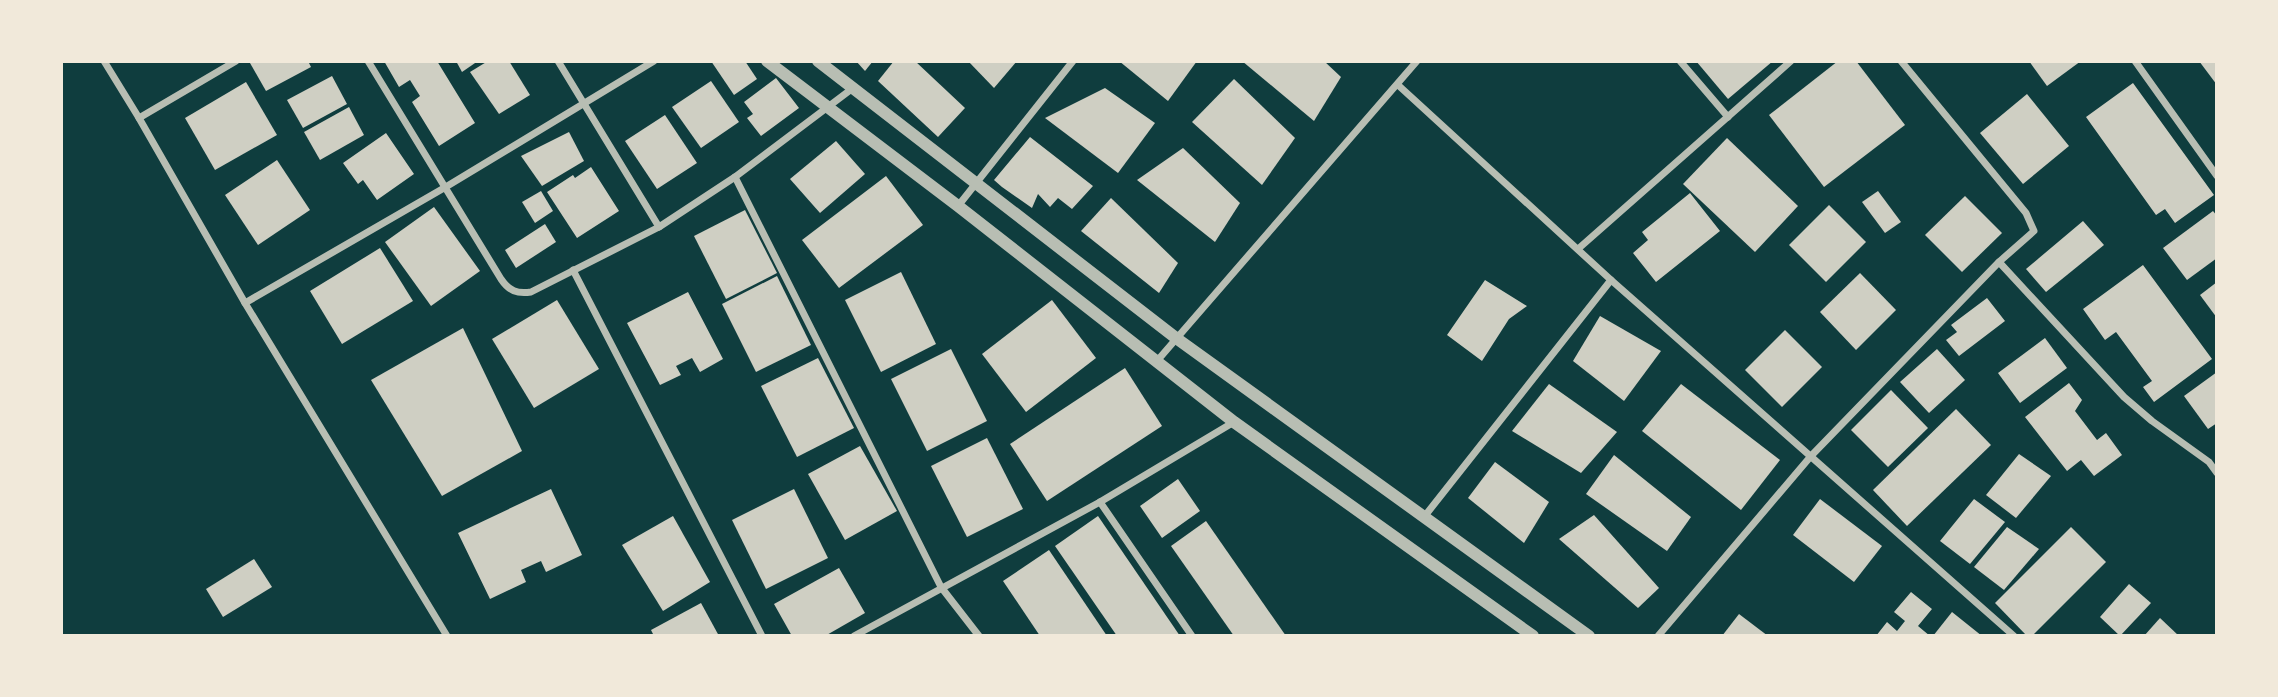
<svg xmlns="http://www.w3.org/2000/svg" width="2278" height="697" font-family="Jost,sans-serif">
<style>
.building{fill:#cfcfc3}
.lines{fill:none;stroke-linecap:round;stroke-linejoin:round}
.minor{stroke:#b8beb3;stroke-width:7}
.tertiary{stroke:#b8beb3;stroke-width:12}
</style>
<rect width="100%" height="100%" fill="#0f3d3e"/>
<!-- building -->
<g class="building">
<path d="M254,61H308L311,67L266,91L250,63Z"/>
<path d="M384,61H437L475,123L439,146L412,102L420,96L410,80L399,87Z"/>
<path d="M456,61H478L462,72Z"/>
<path d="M488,61H509L530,95L499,114L470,72Z"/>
<path d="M711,61H745L757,79L734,95Z"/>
<path d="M856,61H873L865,71Z"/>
<path d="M894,61H915L965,108L938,137L878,81Z"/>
<path d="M968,61H1017L994,88Z"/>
<path d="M1119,61H1197L1168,101Z"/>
<path d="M1242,61H1324L1341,77L1314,121Z"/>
<path d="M1696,61H1773L1728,99Z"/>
<path d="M1838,61H1856L1905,125L1824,187L1769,115Z"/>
<path d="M2029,61H2081L2047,86Z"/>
<path d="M2199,61H2217V85Z"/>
<path d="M332,76L347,104L303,128L287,100Z"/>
<path d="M776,78L799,108L761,136L747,118L753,114L744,102Z"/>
<path d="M1234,79L1295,138L1262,185L1192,122Z"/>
<path d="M711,81L739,122L701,148L672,107Z"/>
<path d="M246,82L277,135L215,170L185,118Z"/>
<path d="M2133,83L2214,195L2175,223L2165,209L2156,215L2086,117Z"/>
<path d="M1105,88L1155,123L1118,173L1045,118Z"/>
<path d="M2027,94L2069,146L2023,184L1980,133Z"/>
<path d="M349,107L364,135L320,160L304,132Z"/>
<path d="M665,115L697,163L657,189L625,141Z"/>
<path d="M569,132L584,161L542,186L521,156Z"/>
<path d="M386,133L414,174L377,200L363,180L358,184L343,163Z"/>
<path d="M1030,137L1093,186L1072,209L1058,198L1050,207L1038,194L1032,208L1002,187L994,180Z"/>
<path d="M1727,138L1798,206L1755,252L1683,184Z"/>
<path d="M836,141L865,174L820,213L790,179Z"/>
<path d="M1183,148L1240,203L1215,242L1137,180Z"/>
<path d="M277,160L310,210L258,245L225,195Z"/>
<path d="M591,167L619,211L577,238L547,192L573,175L575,178Z"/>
<path d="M886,176L923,225L839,288L802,240Z"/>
<path d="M541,191L553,211L535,223L522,202Z"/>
<path d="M1878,191L1901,222L1885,233L1862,202Z"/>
<path d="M1690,193L1720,231L1656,282L1633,253L1648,240L1642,232Z"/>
<path d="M1965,196L2002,233L1962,272L1925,235Z"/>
<path d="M1111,198L1178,263L1159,293L1081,231Z"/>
<path d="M1829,205L1866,242L1826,282L1789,245Z"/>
<path d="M434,207L480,271L431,306L385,242Z"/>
<path d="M745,210L777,273L726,299L694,236Z"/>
<path d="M2213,211L2217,216V258L2187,280L2163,248Z"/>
<path d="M2083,221L2104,245L2046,292L2026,269Z"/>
<path d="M545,224L556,242L516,268L505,250Z"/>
<path d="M380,248L413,301L342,344L310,291Z"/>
<path d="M2143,265L2212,359L2154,402L2143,387L2152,381L2116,332L2105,340L2083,309Z"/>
<path d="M901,272L936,344L881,372L845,300Z"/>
<path d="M1860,273L1896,310L1856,350L1820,312Z"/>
<path d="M777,276L811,345L756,372L722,304Z"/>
<path d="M1485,280L1527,306L1509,319L1482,361L1447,335Z"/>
<path d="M2217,282V318L2200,295Z"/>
<path d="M688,292L723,359L700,372L692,358L676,366L681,375L660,385L627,323Z"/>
<path d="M1987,298L2005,321L1959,356L1946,340L1957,332L1951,325Z"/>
<path d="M557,300L599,369L534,408L492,339Z"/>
<path d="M1052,300L1096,358L1026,412L982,354Z"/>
<path d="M1600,316L1661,351L1624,401L1573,361Z"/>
<path d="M463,328L522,451L442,496L371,380Z"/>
<path d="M1785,330L1822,367L1782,407L1745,370Z"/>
<path d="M2045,338L2067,368L2020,403L1998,373Z"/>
<path d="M951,349L987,421L927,451L891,379Z"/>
<path d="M1937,349L1965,380L1929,413L1900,382Z"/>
<path d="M818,358L854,428L797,457L761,386Z"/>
<path d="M1125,368L1162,426L1047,501L1010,444Z"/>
<path d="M2217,372V423L2208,429L2184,396Z"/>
<path d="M2069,383L2082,400L2075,411L2097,440L2106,433L2122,455L2094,476L2081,460L2067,471L2025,417Z"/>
<path d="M1549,384L1617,432L1581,473L1512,431Z"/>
<path d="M1681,384L1780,460L1741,510L1642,431Z"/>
<path d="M1891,390L1928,428L1888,467L1851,430Z"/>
<path d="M1956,409L1991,445L1907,526L1873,490Z"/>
<path d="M987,438L1023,509L967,537L931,466Z"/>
<path d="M860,446L897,511L845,540L808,474Z"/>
<path d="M2019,454L2051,476L2016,518L1986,495Z"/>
<path d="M1614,455L1691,517L1667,551L1586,494Z"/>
<path d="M1495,462L1549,502L1524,543L1468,498Z"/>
<path d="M1178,479L1200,511L1162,538L1140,506Z"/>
<path d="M551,489L582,555L546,572L541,561L521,570L526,582L490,599L458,533Z"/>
<path d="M794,489L828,558L766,589L732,520Z"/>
<path d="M1820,499L1882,546L1854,582L1793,535Z"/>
<path d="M1974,499L2005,522L1970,564L1940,541Z"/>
<path d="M1594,515L1659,588L1638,608L1559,539Z"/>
<path d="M673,516L710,582L663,611L622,545Z"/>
<path d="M1098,516L1180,636H1117L1055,546Z"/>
<path d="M1206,521L1286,636H1234L1171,546Z"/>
<path d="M2007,527L2039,549L2004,590L1974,567Z"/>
<path d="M2071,527L2106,562L2032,636H2027L1995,603Z"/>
<path d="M1049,550L1107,636H1040L1003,581Z"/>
<path d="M254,559L272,587L223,617L206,589Z"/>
<path d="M839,568L865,613L825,636H792L774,604Z"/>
<path d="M2129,584L2151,603L2120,636L2100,617Z"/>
<path d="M1911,592L1932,609L1918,626L1930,636H1876L1887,622L1897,631L1905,621L1894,612Z"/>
<path d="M701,603L719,636H654L651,630Z"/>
<path d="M1952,612L1982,636H1933Z"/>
<path d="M1739,614L1768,636H1722Z"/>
<path d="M2160,618L2179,636H2144Z"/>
</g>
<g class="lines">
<!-- minor -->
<g class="minor">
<path d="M104,61L139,118L245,303L447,636"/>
<path d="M368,61L501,279C509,291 517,294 531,292L659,227L735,177L853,88"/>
<path d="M558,61L659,227"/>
<path d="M1680,61L1728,117"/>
<path d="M2135,61L2217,176"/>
<path d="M1398,85L1611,280L2014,636"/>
<path d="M139,118L236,61"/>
<path d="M735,177L941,587L979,636"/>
<path d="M958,206L1073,61"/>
<path d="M1578,249L1791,61"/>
<path d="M1999,262L2124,397L2152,421L2209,462L2217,473"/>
<path d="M573,270L762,636"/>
<path d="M245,303L444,188L654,61"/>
<path d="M1157,361L1417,61"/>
<path d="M1100,502L1192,636"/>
<path d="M1424,517L1611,280"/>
<path d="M854,636L1100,502L1234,422"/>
<path d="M1658,636L1811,456L1999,262L2034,231L2026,213L1901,61"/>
</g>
<!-- tertiary -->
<g class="tertiary">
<path d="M767,61L958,206L1234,422L1533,636"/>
<path d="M818,61L1176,338L1589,636"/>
</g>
</g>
<!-- border -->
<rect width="2278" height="697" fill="none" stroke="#f1e9da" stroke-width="126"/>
</svg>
